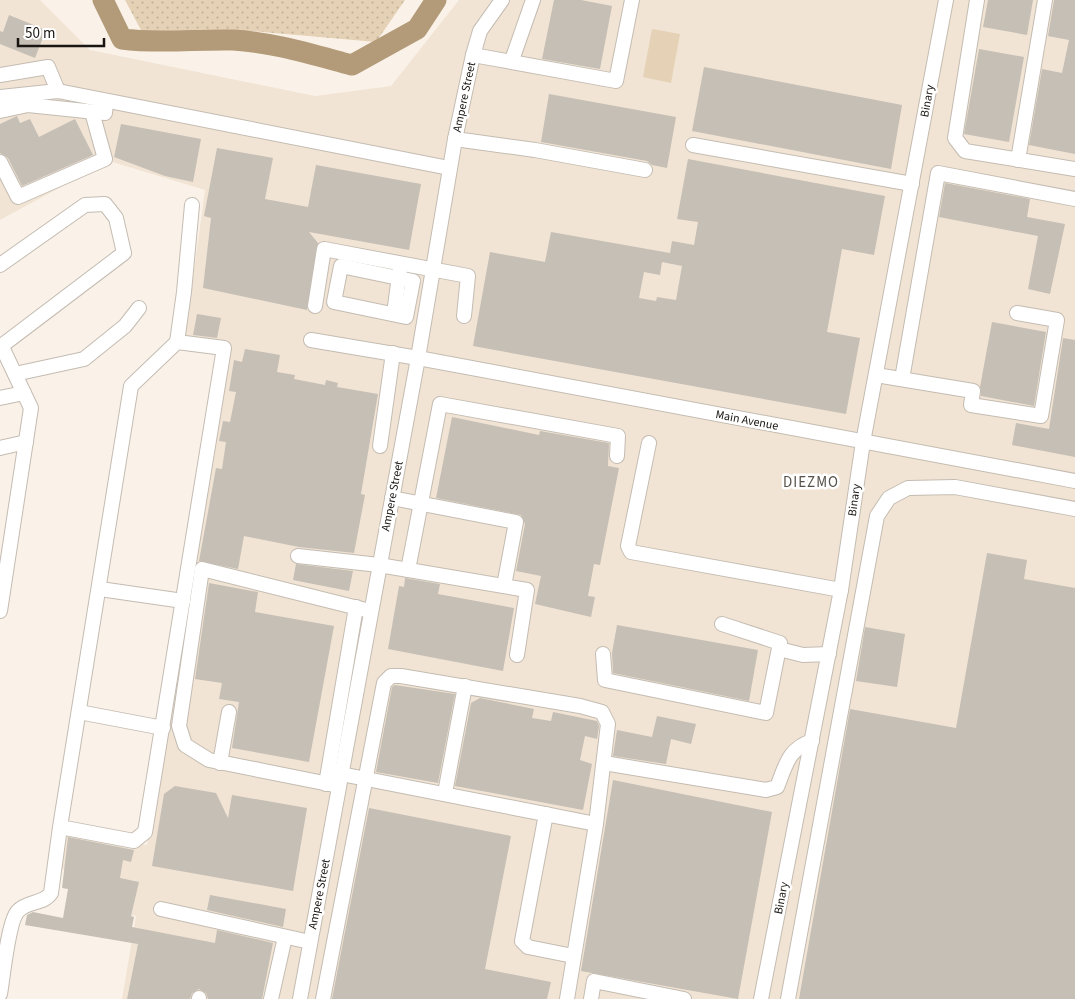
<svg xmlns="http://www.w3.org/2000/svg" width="1075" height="999" font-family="'Source Sans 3',sans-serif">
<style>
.built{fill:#f1e4d4}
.grass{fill:url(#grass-dots)}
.park{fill:#e5d1b6}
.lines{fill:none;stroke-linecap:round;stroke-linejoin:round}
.river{stroke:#b39b79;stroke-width:21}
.building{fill:#c6bfb5;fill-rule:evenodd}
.minor-casing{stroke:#c4bcb2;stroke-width:16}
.minor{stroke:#fff;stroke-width:14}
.labels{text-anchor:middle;stroke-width:5;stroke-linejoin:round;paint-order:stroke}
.street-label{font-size:12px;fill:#181512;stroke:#fff}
.quarter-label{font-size:15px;letter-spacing:1px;fill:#585149;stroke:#fff}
</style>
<defs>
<pattern id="grass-dots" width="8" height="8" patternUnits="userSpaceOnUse" patternTransform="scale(1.25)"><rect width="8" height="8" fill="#e5d1b6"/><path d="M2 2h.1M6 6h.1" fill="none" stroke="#c4b39b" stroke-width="1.8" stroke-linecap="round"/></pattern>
</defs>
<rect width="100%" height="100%" fill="#faf2e8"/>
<!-- built -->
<path class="built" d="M0,0H40L90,50L315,96L391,86L459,0H1075V999H122L136,916L90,908L95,876L61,869L66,832L147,845L228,343L185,336L205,190L109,161L0,220Z"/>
<!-- grass -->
<path class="grass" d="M125,0H405L376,42L252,31L142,32Z"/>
<!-- park -->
<path class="park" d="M652,29L680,34L671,83L643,77Z"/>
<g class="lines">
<!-- river -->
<path class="river" d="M103,0L122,39C159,44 196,39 233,40C272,42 314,55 352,65L417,29L436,0"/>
</g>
<!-- building -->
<g class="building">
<path d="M554,0H581L612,6L600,69L542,59Z"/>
<path d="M988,0H1033L1027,35L983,27Z"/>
<path d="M1054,0H1075V154L1029,145L1042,69L1062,73L1069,40L1048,36Z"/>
<path d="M9,15L46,30L35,58L0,44V31L3,32Z"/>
<path d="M979,49L1024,57L1009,142L964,134Z"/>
<path d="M704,67L902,105L891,169L692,131Z"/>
<path d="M549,94L676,117L667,168L652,165L647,161L541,142Z"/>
<path d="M17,116L20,123L30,119L39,137L75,119L93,155L22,186L8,158L0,153V124Z"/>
<path d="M121,124L201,139L193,182L165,176L114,157Z"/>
<path d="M217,148L273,158L265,199L308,207L316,165L421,184L409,250L309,232L318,243L307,310L203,288L211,218L204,216Z"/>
<path d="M688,159L885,196L874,255L842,249L827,332L860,338L846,414L473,346L490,252L545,262L551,232L670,253L672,241L694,245L698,222L677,219ZM662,262L682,266L676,300L657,297L656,301L639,298L644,272L660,275Z"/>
<path d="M945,183L1030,199L1027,217L1065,224L1050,294L1028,289L1038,236L939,217Z"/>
<path d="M197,314L221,318L217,338L193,335Z"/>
<path d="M992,322L1046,332L1034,406L981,396L980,387Z"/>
<path d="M1063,338L1075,340V457L1012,445L1016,423L1049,429Z"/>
<path d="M245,349L280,355L277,372L295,375L294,379L325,385L326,380L338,383L337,387L378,394L361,494L365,495L354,553L299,547L244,536L238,569L199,561L216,468L222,469L226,442L219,441L223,421L230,422L236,392L229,391L234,360L242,362Z"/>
<path d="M452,417L539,435L540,431L609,443L608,466L619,468L600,565L594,564L588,596L595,597L591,617L535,604L541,576L516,571L525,524L521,515L436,498Z"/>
<path d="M987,553L1027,560L1024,579L1075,588V999H799L850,709L956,728Z"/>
<path d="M296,564L353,571L349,591L293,580Z"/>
<path d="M405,578L440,584L438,594L514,608L503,671L388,649L399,586L404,587Z"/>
<path d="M209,583L258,592L255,612L334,626L309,762L232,748L239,702L219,699L222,683L195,679Z"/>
<path d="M617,625L758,650L749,701L613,673L612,653Z"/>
<path d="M865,627L905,634L897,687L856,681Z"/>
<path d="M395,685L455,694L438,783L376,772L392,687Z"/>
<path d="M480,698L534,709L532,718L551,721L553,712L597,721L599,726L597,739L585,736L580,760L592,764L583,810L455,786L471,703Z"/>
<path d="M657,716L696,724L691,744L671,739L666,764L613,756L617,730L652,737Z"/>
<path d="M613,780L772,812L738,999L581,971Z"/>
<path d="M175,786L216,793L228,818L232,795L307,808L293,891L152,866L164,794Z"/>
<path d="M369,808L511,836L485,969L551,982L547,999H332Z"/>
<path d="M68,837L134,850L131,862L123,860L120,878L139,882L131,916L134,917L132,927L215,943L217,930L273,943L262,999H208L206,993L199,989L192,993L190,999H127L138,944L25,925L27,915L33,912L63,918L68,889L62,888Z"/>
<path d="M210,895L286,909L283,927L207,910Z"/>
</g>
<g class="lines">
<defs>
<g id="minor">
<path d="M977,0L955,138L965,151L1075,169"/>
<path d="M473,55L616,81L632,0"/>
<path d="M512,60L533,0"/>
<path d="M0,75L48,67L58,91"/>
<path d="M0,97L58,91L449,168"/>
<path d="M0,111L28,105L105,113L106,102"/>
<path d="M455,139L535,150L645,170"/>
<path d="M693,145L912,184"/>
<path d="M1018,160L1045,0"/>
<path d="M0,162L18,197L105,159L92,112"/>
<path d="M0,265L85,205L105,204L116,218L124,253L0,347"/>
<path d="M341,266L413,281L406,317L334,302Z"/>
<path d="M315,306L324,249L468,276L464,316"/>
<path d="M394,314L400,268"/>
<path d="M311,340L418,358L1075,481"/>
<path d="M177,342L184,292L192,205"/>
<path d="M15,374L84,359L125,326L139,308"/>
<path d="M876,375L973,391L971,405L1041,416L1057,320L1017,313"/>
<path d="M902,379L938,173L1075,199"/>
<path d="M0,398L24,393"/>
<path d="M649,443L628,546L631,552L841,590"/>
<path d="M380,446L393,353"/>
<path d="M0,448L26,442"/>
<path d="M392,498L516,522L504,586"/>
<path d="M298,556L379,565L527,590L517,655"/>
<path d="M408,570L440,404L618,436L617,456"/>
<path d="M100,589L183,601"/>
<path d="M0,611L31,408L2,347"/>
<path d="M779,649L803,655L829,654"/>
<path d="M603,654L605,680L766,713L780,643L722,624"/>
<path d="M79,712L163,728"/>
<path d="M220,763L229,712"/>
<path d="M604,763L766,790L777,787C786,765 788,749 812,741"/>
<path d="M341,774L596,824"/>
<path d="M326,784L356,607"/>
<path d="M339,786L209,760L185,745L179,726L202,569L370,611"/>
<path d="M445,793L465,686"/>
<path d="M546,814L522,941L528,947L573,956"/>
<path d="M161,909L310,942"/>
<path d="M0,994C3,978 8,921 18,911C27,901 44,904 51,893L60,827L131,386L177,342L224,348L145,832L134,841L60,827"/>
<path d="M199,999V998"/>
<path d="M271,999L285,937"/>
<path d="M300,999L418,358L455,139L473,55L480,31L502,0"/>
<path d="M323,999L384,683L391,676H401L580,706L602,712L608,724L596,824L567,999"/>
<path d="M591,999L594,981L684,999"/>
<path d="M761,999L841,590L863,442L946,0"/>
<path d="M788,999L877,516L889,498L908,488L955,487L1075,509"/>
</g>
</defs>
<!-- minor casing -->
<use href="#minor" class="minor-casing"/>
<!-- minor -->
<use href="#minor" class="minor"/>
</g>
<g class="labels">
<!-- street labels -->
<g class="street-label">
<text transform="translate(464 97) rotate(-78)" y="4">Ampere Street</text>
<text transform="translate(927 101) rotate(-80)" y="4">Binary</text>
<text transform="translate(747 420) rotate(11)" y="4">Main Avenue</text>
<text transform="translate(392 496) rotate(-79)" y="4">Ampere Street</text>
<text transform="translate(854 500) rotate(-82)" y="4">Binary</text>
<text transform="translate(319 894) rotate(-79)" y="4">Ampere Street</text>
<text transform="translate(781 898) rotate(-79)" y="4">Binary</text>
</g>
<!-- quarter labels -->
<g class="quarter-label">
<text x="811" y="487">DIEZMO</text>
</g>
</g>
<!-- scale -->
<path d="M18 38v8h86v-8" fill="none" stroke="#181512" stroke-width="2.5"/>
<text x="25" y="38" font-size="15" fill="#181512" stroke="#ffffff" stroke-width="4" paint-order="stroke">50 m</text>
</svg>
